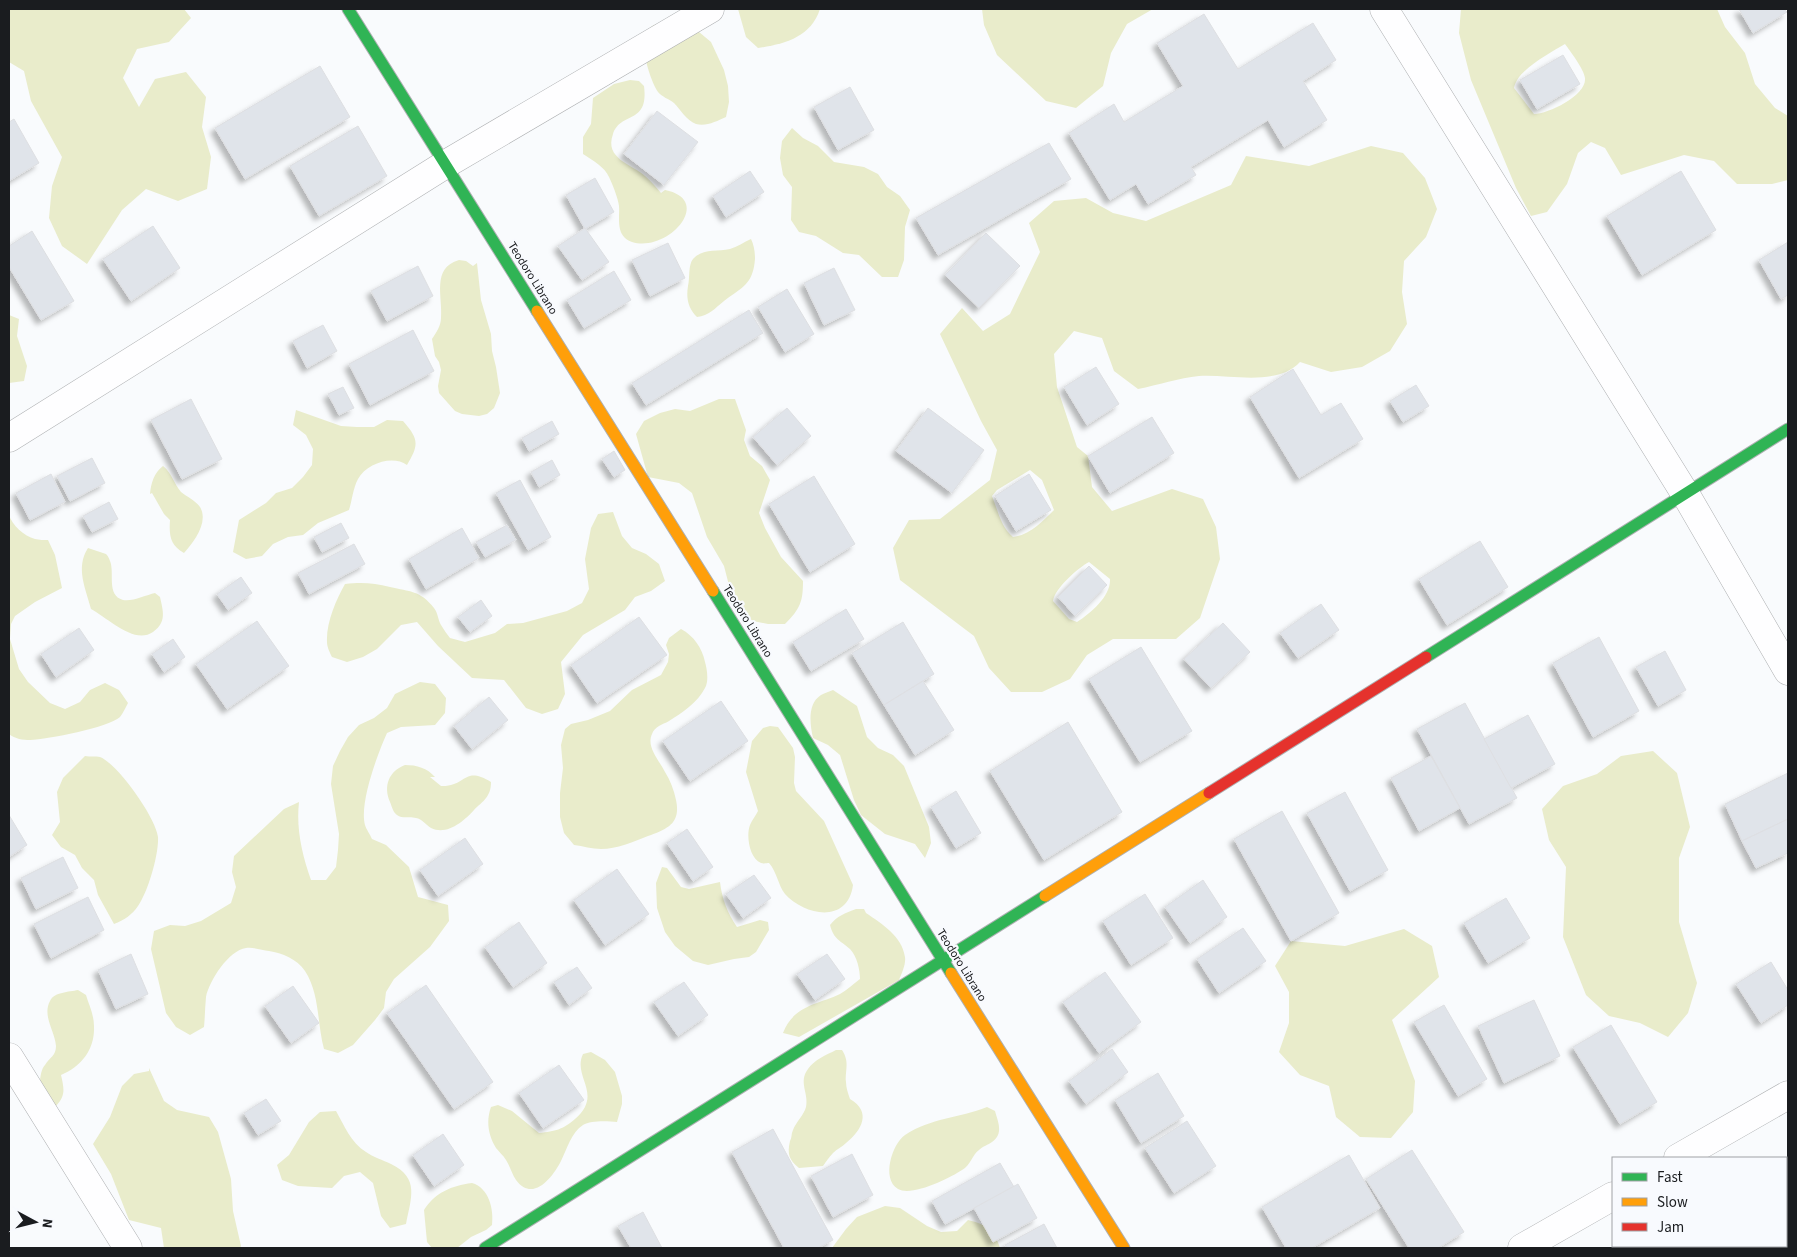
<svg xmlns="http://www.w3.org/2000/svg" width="1797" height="1257" font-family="'Source Sans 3',sans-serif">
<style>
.green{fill:#e9eccb;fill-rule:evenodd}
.building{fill:#e0e4ea;stroke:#dedfe2;filter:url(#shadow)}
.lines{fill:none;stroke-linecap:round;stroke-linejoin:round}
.street-casing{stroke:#aeb0b2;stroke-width:29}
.fast-casing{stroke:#aeb0b2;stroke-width:13}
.slow-casing{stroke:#aeb0b2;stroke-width:13}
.jam-casing{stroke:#aeb0b2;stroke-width:13}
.street{stroke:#fefeff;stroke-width:28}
.fast{stroke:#30b455;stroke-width:11}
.slow{stroke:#ff9f0a;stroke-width:11}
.jam{stroke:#e5322d;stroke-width:11}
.labels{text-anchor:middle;stroke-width:4.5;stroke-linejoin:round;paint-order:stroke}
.street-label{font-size:12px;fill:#1a1c1f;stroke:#f8fafe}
</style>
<defs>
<filter id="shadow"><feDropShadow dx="-4.5" dy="4.5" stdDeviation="2.5" flood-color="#0004"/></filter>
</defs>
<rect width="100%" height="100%" fill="#f9fbfd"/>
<!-- green -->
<g class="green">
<path d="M9,9H184L191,18L169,42L137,49L123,78L139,107L155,79L186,72L206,97L202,127L211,157L207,189L178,201L146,189L122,210L87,264L62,246L49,218L52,186L62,157L31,101L24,71L9,62Z"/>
<path d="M738,9H820C811,37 785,44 758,48L746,37Z"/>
<path d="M982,9H1153L1127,24L1111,53L1103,86L1076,108L1046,101L997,55L984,25Z"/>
<path d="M1461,9H1717L1725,27L1745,53L1755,84L1775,108L1788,116V180L1772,184H1737L1714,161L1684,155L1621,175L1605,148L1591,142L1578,153L1567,184L1547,212L1531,216L1516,188L1471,80L1459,33ZM1565,44C1570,51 1584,69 1585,78C1587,95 1549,114 1534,114L1514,88C1517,70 1550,53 1565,44Z"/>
<path d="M672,20L687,22L711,42L724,70L728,86L729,102L726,117C717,121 706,127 696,124C686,120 681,110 674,103C669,99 662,97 658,92C650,80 638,43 648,30C653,23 664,22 672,20Z"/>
<path d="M630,80L639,81L644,86C649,125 621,111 613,134C604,159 632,164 645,176C651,181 656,187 661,193L665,190C715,200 668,253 632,242C615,236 620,218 619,206C618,198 612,183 609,177C605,167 592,160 583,154V137L591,124L593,98L614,84Z"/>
<path d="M792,128L803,138L818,146L834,162L864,167L878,174L887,187L900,196L910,210L905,227L904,260L898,277H882L859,255L843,253L816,236L799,232L791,220L792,187L783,175L780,158L782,141Z"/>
<path d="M1371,146L1403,153L1425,178L1437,209L1426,237L1404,261L1402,292L1407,324L1390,351L1362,367L1331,372L1300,362C1277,387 1230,374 1199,376C1179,378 1158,385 1138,389L1114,371L1102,338L1074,331L1054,354L1057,387L1077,447L1088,456L1092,487L1112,511L1172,489L1203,499L1216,527L1220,559L1200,618L1176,639H1113L1087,655L1070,679L1042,692H1011L989,668L974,636L900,580L893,548L909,520L940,519L990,480L997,450L981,421L940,334L962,308L983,331L1010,314L1040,252L1029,223L1054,201L1086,198L1113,213L1146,221L1231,185L1246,156L1309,166ZM1030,470L1042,480L1054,510C1043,521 1030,535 1013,537C1001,527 998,511 992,496L997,490ZM1089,562L1110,579C1111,596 1091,613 1077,622L1069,619L1053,601C1055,588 1078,568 1089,562Z"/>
<path d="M751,239C754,245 755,252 755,259C753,285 742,287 724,301C715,308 709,316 697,317C688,308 686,298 688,286C690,278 688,265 693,259C703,248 717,252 730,249C737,247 744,242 751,239Z"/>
<path d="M459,260L466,261L473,266L477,263L481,300L491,334L492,351L496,367L500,393L494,408L487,414L479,416L462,414L455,411L439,393L438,386L441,370L439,362L435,356L432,339C436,333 441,326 441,318C443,297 431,268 459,260Z"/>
<path d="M9,315L19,319L17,336L27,366L24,381L9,383Z"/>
<path d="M719,399H735L746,430L744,440L750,456L762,466L770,480L759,513L765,528L781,557L803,581C803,602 800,609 785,624H768L753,621L739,611L732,597L724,566L707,537L692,493L679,483L648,477L636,434L644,421L660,413L675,409L690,411Z"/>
<path d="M296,410L341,426L357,427H374L387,420L403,421C419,439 419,445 407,465C393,455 367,463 358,479C353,488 352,501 349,510L318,523L303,535L288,537L273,544L262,556L246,559L233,552L239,520L266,503L276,493L292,488L303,477L312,465L313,449L306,435L293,425Z"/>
<path d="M163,466C172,473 174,484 181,492C187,497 195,500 200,507C209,522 194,542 184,553C170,545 169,536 170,520L164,514L152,493L150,494C151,483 154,473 163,466Z"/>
<path d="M613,512L622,536L632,548L646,554L659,564L665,581L651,591L635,597L625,610L583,635L561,662L565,694L558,709L542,714L526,708L504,680L472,678L438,646L417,622L401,625L377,649L363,657L347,662L332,657C330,653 327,647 327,642C326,623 336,600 345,584C362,582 374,583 390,587C410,592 420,590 434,608C438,613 438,620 441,625C444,630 447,634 450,638L465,642L495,633L507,624L523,623L567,611L582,603L589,589L585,559L591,528L598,514Z"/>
<path d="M9,515C12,525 24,536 35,539C39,540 44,540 48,540L55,555L62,588L35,602L15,616L11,624L10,639L19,669L28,682L50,703L65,709L80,702L90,690L105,683L119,690L128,703C126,707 123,713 120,717C108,728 48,739 30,740C23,740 15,739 9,734Z"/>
<path d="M88,548L106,554C108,556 109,558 110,561C115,573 106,595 123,600C132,602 146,595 155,593L160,597C163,611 167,622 153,632C134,645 108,618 91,609C86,589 75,568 88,548Z"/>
<path d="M681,629C694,636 702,648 705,662C707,669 709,681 705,688C698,702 682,713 669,721C662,725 655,726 652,734C646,747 659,760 665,772C670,780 674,790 676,800C681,823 668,829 648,836C633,842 617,849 601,849C592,849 583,846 574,845L564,833L560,817V793L563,768L561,745L565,729L571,724L588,720L610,711L632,690L661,675L668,662L669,654L666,645L669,638Z"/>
<path d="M420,682L435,684L446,698L445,713L435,725L401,727L387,733C378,753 359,803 365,825C366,829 370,834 372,839L386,845L409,867L418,897L448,905L449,921L430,947L394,979L386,992L384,1008L375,1020L353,1045L338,1053L324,1049C317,1024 320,994 305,971C297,959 282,953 269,951C262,950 253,947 246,948C229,950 209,981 206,997C205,1007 205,1017 204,1027L190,1035L176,1027L166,1013L151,949L154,931L170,925L185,926L201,921L231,903L236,887L232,872L234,856L284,809L299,802C296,829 302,854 311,880H326L336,867L338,850L339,834L331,784L333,766L340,751L348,737L359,725L374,718L387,708L395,694Z"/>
<path d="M833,690L857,706L867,737L878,748L893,755L904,766L929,827L931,843L925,858L915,844L885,834L861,815L854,800L840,755L828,745L813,738C810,725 807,704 821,695C824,693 829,692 833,690Z"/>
<path d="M770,726L778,727L793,748L795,757L794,783L796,791L824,821L853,885C848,924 805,916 785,894C778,885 777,872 769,863C767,863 764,864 761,863C749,858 746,835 750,825C752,820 756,815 758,811L746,772L752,741L763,728Z"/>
<path d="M1653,751L1677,773L1690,827L1679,858V922L1697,983L1688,1013L1668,1037L1640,1023L1609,1016L1586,995L1563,937L1566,867L1549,840L1542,809L1563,786L1597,774L1621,756Z"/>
<path d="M85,756C90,757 96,756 100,757C118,764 156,818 158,837C159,854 148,892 138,906C132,915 124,920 114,924L98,895L94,880L82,868L75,855L61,847L52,835L60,822L57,792L63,778Z"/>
<path d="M405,765C417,765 427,768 435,777H430L441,786C467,787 463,765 491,782C491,797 483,801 474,810C464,821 447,836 431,828C426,825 422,819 416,818C410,816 402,819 397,815C393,812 392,807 390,802C383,786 389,771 405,765Z"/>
<path d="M662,867L667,868L681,887L689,889L720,882C722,899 727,912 737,927L760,920L768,922L769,930L756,952L749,957L734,959L708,965L693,961L675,946L665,932L657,908L656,883Z"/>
<path d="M856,909H864L866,913C882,924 902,936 905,957C906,964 902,973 899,980L799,1037L783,1033C794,1005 817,1005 840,994C847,990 853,984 860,979C860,970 857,956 850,949C840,940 834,940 830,925C837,916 845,913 856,909Z"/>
<path d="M1404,929L1432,946L1439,977L1392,1020L1415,1081L1413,1112L1391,1138L1360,1137L1336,1117L1329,1086L1300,1075L1279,1052L1289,1023V992L1275,966L1291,941L1345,946Z"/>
<path d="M78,990L86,995C89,1005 94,1015 94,1026C95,1049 82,1066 61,1075C64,1088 66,1096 56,1106L49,1104C46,1100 42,1096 41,1091C39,1085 40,1070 45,1065C50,1057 56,1056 56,1046C55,1031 42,1016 50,1001C54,992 69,992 78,990Z"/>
<path d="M836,1050H842C850,1062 845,1070 846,1082C846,1088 848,1093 850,1099C872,1112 862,1130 846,1143C842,1147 837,1149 833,1153C829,1157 826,1162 823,1166L799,1168C789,1160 787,1154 790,1141C792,1138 791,1134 793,1130C796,1122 804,1115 806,1107C809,1093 798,1082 808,1069C814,1060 826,1055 836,1050Z"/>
<path d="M591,1052L605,1060L615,1072L622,1096V1104L617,1122C608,1121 591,1120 583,1125C571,1133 567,1149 561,1161C553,1177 533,1203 516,1180C512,1174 510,1166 506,1160C503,1155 499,1152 496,1148C488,1135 486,1121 491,1107L498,1105L512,1111L539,1133C556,1131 562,1130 575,1119C604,1094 572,1077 583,1054Z"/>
<path d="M149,1068L164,1101L177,1110L209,1117L218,1132L231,1179L233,1211L241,1246L240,1248H164L161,1228L129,1220L111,1174L93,1144L110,1117L122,1086L134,1074L149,1071Z"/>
<path d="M987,1107L995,1111C998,1122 1004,1134 992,1142C988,1145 983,1146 979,1150C972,1155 971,1165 962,1170C950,1178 912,1197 898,1189C881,1179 892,1144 905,1135C931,1118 959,1118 987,1107Z"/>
<path d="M336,1111C344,1125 351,1143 366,1152C373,1157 383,1160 391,1164C420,1178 411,1198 406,1224L390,1228L381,1216L373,1183L360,1172L344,1176L332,1188L298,1186L282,1180L277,1165L289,1155L309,1122L320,1112Z"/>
<path d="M472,1183C489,1188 494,1209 492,1225L486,1230L471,1237L457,1248H432L427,1242L424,1210C436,1192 451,1186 472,1183Z"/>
<path d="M885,1206L900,1208L927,1226L941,1232L957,1231L968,1220C987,1225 994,1229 1000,1248H832L846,1229L857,1217Z"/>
</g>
<!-- building -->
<g class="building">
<path d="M1739,9H1784L1787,12L1753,33Z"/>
<path d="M1204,14L1238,69L1313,23L1336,60L1303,81L1327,120L1284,147L1268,120L1191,167L1196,175L1148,204L1136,184L1110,200L1069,133L1114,104L1124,122L1183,86L1157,43Z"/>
<path d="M1563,55L1580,84L1537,109L1520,80Z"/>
<path d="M320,66L350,117L245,179L215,128Z"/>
<path d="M850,87L874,130L838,150L814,107Z"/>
<path d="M657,111L698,142L664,185L624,154Z"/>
<path d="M14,119L39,163L9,181V122Z"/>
<path d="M358,126L387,176L319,216L290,166Z"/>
<path d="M1049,143L1071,179L938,255L916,218Z"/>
<path d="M750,171L764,192L726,217L713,196Z"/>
<path d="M1681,171L1716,230L1642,275L1607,216Z"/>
<path d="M595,178L614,212L585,229L566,195Z"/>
<path d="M153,226L180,268L131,301L103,259Z"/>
<path d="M585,228L609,262L582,280L558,246Z"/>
<path d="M32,231L74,301L41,320L9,267V246Z"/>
<path d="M986,233L1020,266L979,308L945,275Z"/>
<path d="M1788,242V295L1781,299L1759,260Z"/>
<path d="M668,243L685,278L650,296L632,260Z"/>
<path d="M418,266L433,296L387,321L371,291Z"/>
<path d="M834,268L855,310L824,325L804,283Z"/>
<path d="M614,271L631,300L584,328L567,300Z"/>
<path d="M787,289L814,334L785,352L758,307Z"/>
<path d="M749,310L763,333L646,405L632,383Z"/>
<path d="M323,325L337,351L307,368L293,341Z"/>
<path d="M413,330L434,371L370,405L349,364Z"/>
<path d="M1096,367L1119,404L1087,425L1064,387Z"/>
<path d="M1293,369L1321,415L1341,403L1363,439L1299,478L1250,397Z"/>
<path d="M1416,385L1429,406L1403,422L1390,401Z"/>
<path d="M343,387L354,408L339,415L328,394Z"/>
<path d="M191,399L222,459L182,479L151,420Z"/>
<path d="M787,408L811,436L777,465L753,437Z"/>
<path d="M928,408L984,450L952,493L896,451Z"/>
<path d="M1152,417L1174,453L1110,493L1088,456Z"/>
<path d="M552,421L559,434L529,451L522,438Z"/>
<path d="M614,451L625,470L614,477L602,459Z"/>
<path d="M92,458L105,483L70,501L57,476Z"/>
<path d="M552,460L560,475L539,487L531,472Z"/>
<path d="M51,474L65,502L30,520L16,493Z"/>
<path d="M1029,474L1051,510L1016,531L995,496Z"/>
<path d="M814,476L855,544L810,572L769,504Z"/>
<path d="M520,480L551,537L528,550L496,493Z"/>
<path d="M109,502L118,519L92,532L83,516Z"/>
<path d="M341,523L349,538L322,552L314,537Z"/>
<path d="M507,525L516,540L485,557L476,542Z"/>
<path d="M462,528L479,558L426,589L409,559Z"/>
<path d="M1480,541L1508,587L1447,625L1419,579Z"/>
<path d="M354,544L365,564L309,594L298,573Z"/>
<path d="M1089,566L1107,585L1075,616L1058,597Z"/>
<path d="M241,577L252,593L228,610L217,594Z"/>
<path d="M481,600L492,616L470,632L458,617Z"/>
<path d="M1321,604L1339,630L1298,658L1280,633Z"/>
<path d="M846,609L864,639L811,671L793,642Z"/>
<path d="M639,617L667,655L597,703L571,665Z"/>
<path d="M257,621L289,666L227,709L196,664Z"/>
<path d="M903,622L934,674L884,705L852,653Z"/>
<path d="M1223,623L1250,652L1211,688L1184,659Z"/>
<path d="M79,628L94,650L56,677L41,654Z"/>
<path d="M1599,637L1639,711L1593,737L1553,663Z"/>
<path d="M173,639L185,657L164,672L152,654Z"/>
<path d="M1141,647L1192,731L1140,762L1089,679Z"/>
<path d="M1665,651L1686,690L1658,706L1636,667Z"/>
<path d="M923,681L954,730L915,755L884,705Z"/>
<path d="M489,697L508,720L472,749L454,726Z"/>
<path d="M721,701L748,741L690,781L663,741Z"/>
<path d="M1465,703L1517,798L1469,824L1417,729Z"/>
<path d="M1528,715L1555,764L1511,788L1484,739Z"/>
<path d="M1068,722L1122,812L1044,860L990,771Z"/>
<path d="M1431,756L1460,808L1419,831L1391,778Z"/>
<path d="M1788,773V819L1742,841L1725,804Z"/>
<path d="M956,791L981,833L956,848L931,807Z"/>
<path d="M1345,792L1388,870L1350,891L1307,813Z"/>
<path d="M1282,811L1339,913L1291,941L1234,839Z"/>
<path d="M9,815L27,845L9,857Z"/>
<path d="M1788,819V853L1756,868L1742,841Z"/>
<path d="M687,829L713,867L693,881L667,843Z"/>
<path d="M465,838L483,864L438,896L420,870Z"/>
<path d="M63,857L78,888L36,909L21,878Z"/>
<path d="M617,869L649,914L605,945L574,900Z"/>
<path d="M754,875L771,898L743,918L726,894Z"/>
<path d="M1203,880L1227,917L1190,943L1165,907Z"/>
<path d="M1145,894L1173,938L1131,965L1103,921Z"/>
<path d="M88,897L104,930L51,958L34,924Z"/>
<path d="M1506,898L1530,938L1488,963L1464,923Z"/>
<path d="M519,922L547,963L513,987L485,947Z"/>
<path d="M1243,928L1266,961L1219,993L1197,959Z"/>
<path d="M131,954L148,994L116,1009L98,970Z"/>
<path d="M827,954L845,979L815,1000L797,974Z"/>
<path d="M1771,962L1788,990V1005L1761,1023L1736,984Z"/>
<path d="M577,967L592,988L569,1005L554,982Z"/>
<path d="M1105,972L1141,1022L1099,1053L1063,1002Z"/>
<path d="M684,982L708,1015L678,1036L654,1002Z"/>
<path d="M426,985L493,1082L454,1109L387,1013Z"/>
<path d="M293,986L319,1023L291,1043L265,1006Z"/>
<path d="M1534,1000L1560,1056L1504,1083L1478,1026Z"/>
<path d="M1444,1005L1487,1079L1458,1096L1414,1022Z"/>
<path d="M1611,1025L1657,1102L1620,1124L1573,1047Z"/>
<path d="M1112,1049L1128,1072L1086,1104L1069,1081Z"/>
<path d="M559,1065L584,1100L543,1128L519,1093Z"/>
<path d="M1158,1073L1184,1116L1141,1143L1115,1100Z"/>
<path d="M266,1099L281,1121L258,1135L244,1113Z"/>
<path d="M1187,1121L1216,1166L1174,1193L1145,1148Z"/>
<path d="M773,1129L833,1240L818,1248H784L732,1152Z"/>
<path d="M443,1134L464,1165L434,1186L413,1155Z"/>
<path d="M1412,1150L1464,1232L1438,1248H1409L1366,1179Z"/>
<path d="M852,1154L873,1195L833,1217L811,1176Z"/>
<path d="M1349,1155L1380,1208L1312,1248H1286L1262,1207Z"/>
<path d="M1000,1163L1014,1187L945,1224L932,1201Z"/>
<path d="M1788,1168V1247L1783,1248L1782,1246H1786V1170Z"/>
<path d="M1018,1184L1037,1218L993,1242L974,1208Z"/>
<path d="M643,1212L662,1248H631L618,1226Z"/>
<path d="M1044,1224L1057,1248H1007L1005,1245Z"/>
<path d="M1666,1246H1707L1709,1248H1661Z"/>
<path d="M1714,1246H1721L1723,1248H1710Z"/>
<path d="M1730,1246H1778L1779,1248H1731Z"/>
</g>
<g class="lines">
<defs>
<g id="street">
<path d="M1384,9L1686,495L1788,671"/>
<path d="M9,438L446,164L710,9"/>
<path d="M9,1057L128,1248"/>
<path d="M1678,1158L1788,1095"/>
<path d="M1522,1248L1613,1196"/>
</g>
<g id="fast">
<path d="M348,9L537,311"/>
<path d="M713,591L951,973"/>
<path d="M1426,657L1788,429"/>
<path d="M485,1248L1045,896"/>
</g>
<g id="slow">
<path d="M537,311L713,591"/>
<path d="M1045,896L1209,793"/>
<path d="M951,973L1124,1248"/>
</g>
<path id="jam" d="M1209,793L1426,657"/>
</defs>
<!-- street casing -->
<use href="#street" class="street-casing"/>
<!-- fast casing -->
<use href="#fast" class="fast-casing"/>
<!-- slow casing -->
<use href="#slow" class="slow-casing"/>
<!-- jam casing -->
<use href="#jam" class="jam-casing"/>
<!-- street -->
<use href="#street" class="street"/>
<!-- fast -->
<use href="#fast" class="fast"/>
<!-- slow -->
<use href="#slow" class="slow"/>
<!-- jam -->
<use href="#jam" class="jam"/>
</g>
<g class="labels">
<!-- street labels -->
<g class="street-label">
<text transform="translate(533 278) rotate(58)" y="4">Teodoro Librano</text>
<text transform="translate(748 621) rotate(58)" y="4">Teodoro Librano</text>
<text transform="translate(962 965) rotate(58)" y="4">Teodoro Librano</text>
</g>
</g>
<!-- border -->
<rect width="1797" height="1257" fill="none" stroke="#1a1c1f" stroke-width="20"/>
<!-- legend -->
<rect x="1612" y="1157" width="175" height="90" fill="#f8fafe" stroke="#9fa1a5"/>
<rect x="1622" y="1173" width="25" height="8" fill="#30b455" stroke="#9fa1a5"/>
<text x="1657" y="1182" font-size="15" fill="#1a1c1f">Fast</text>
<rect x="1622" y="1198" width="25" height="8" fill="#ff9f0a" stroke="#9fa1a5"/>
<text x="1657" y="1207" font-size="15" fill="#1a1c1f">Slow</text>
<rect x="1622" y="1223" width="25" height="8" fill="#e5322d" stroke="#9fa1a5"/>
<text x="1657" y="1232" font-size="15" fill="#1a1c1f">Jam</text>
<!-- north arrow -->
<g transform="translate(35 1222) rotate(97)" stroke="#f8fafe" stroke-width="4" paint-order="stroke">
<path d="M0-4L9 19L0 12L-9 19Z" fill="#1a1c1f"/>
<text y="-8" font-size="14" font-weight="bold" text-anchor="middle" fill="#1a1c1f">N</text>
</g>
</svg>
